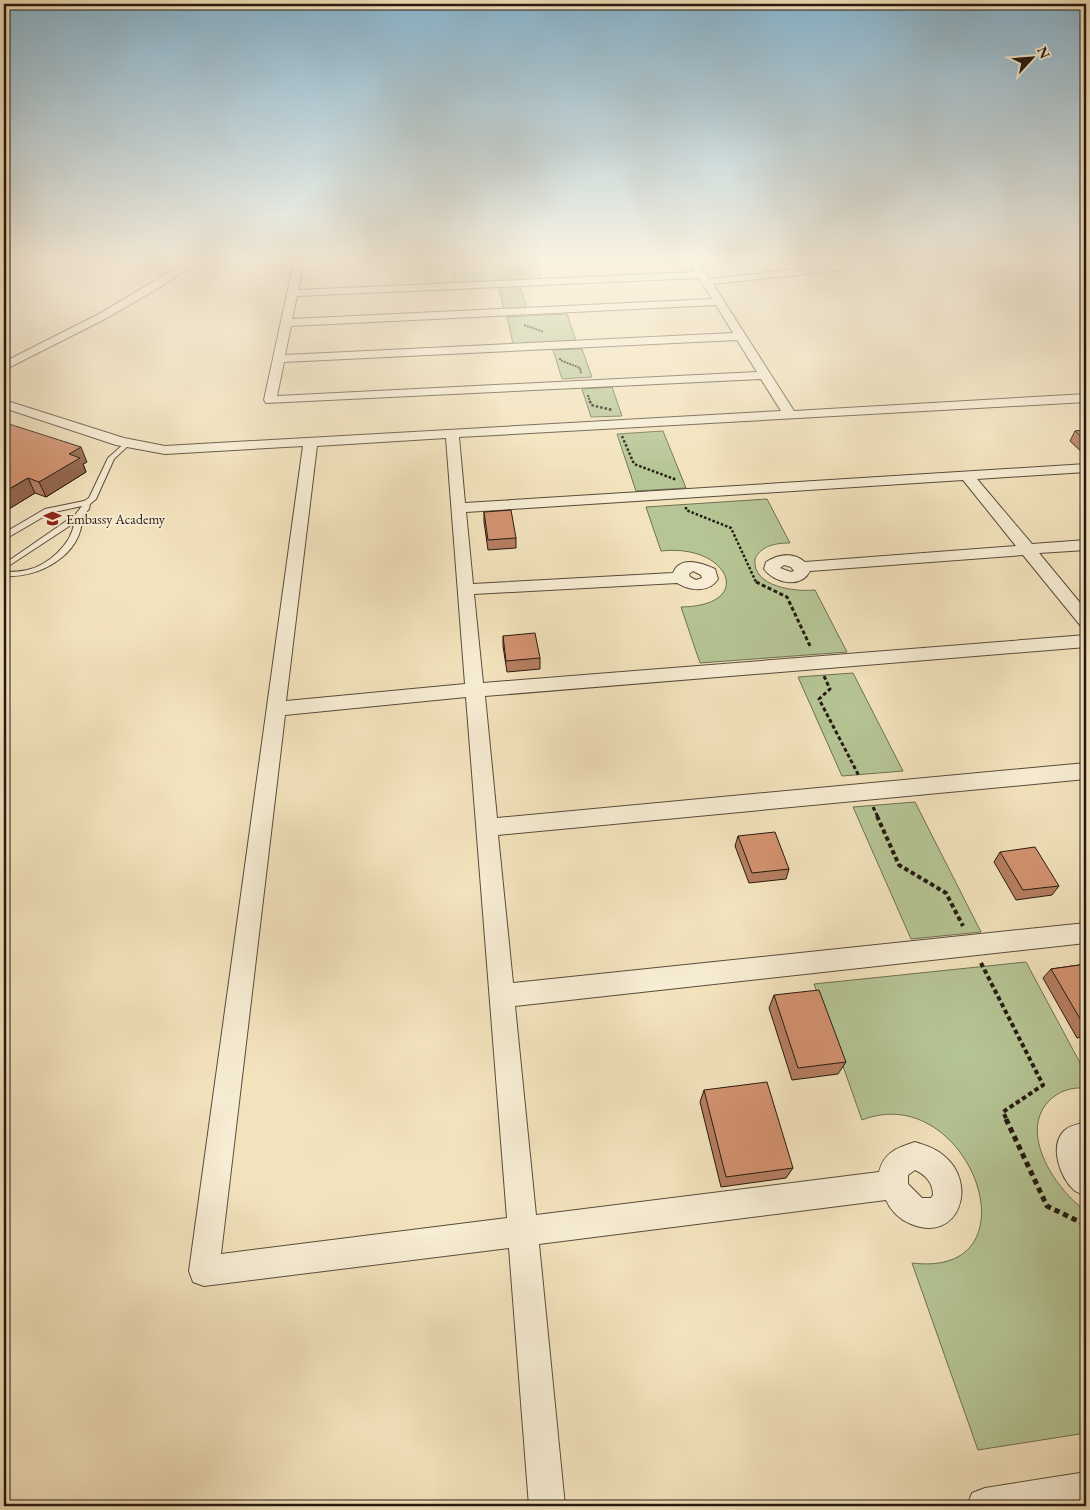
<svg xmlns="http://www.w3.org/2000/svg" width="1090" height="1510" font-family="'EB Garamond',serif">
<style>
.green{fill:#b6c595;stroke:#6e7052}
.lines{fill:none;stroke-linecap:round;stroke-linejoin:round}
.service-casing{stroke:#594c3b;stroke-width:2}
.minor-casing{stroke:#594c3b;stroke-width:2}
.path-far4{stroke:#261a10;stroke-width:2;stroke-dasharray:2 1;stroke-linecap:butt}
.path-far3{stroke:#261a10;stroke-width:2.5;stroke-dasharray:2.5 2;stroke-linecap:butt}
.path-far2{stroke:#261a10;stroke-width:3;stroke-dasharray:4 2.5;stroke-linecap:butt}
.path-far1{stroke:#261a10;stroke-width:4;stroke-dasharray:4.5 3;stroke-linecap:butt}
.path{stroke:#261a10;stroke-width:5;stroke-dasharray:5.5 4;stroke-linecap:butt}
.service{fill:#f7edd4;fill-rule:evenodd}
.minor{fill:#f7edd4;fill-rule:evenodd}
.wall{fill:#b57e60;stroke:#261a10}
.shaded-wall{fill:#94664e;stroke:#261a10}
.building{fill:#d39270;stroke:#261a10}
.labels{text-anchor:middle;stroke-width:4;stroke-linejoin:round;paint-order:stroke}
.far-poi-label{font-size:14px;fill:#261a10;stroke:#f7edd4;text-anchor:start}
</style>
<rect width="100%" height="100%" fill="#f3e3bd"/>
<filter id="stains"><feTurbulence type="fractalNoise" baseFrequency=".004" numOctaves="4"/><feColorMatrix values="0 0 0 0 .2 0 0 0 0 .09 0 0 0 0 .02 0 0 0 .5 -.17"/></filter>
<radialGradient id="worn" r=".72"><stop offset=".6" stop-color="#630" stop-opacity="0"/><stop offset="1" stop-color="#630" stop-opacity=".3"/></radialGradient>
<!-- green -->
<g class="green">
<path d="M536,261L542,279L455,283L451,262Z"/>
<path d="M520,286L527,309L504,310L499,287Z"/>
<path d="M567,314L576,341L513,344L507,317Z"/>
<path d="M582,349L592,377L562,379L553,350Z"/>
<path d="M612,387L622,416L591,417L582,389Z"/>
<path d="M663,431L686,488L636,491L617,434Z"/>
<path d="M767,499L790,543C777,543 761,545 755,559C752,587 795,592 815,590L847,652L700,663L681,607C757,606 729,543 661,551L646,507Z"/>
<path d="M853,673L903,771L842,776L798,677Z"/>
<path d="M915,802L981,932L911,939L853,807Z"/>
<path d="M1026,962L1086,1074V1088C1071,1087 1058,1091 1048,1102C1018,1135 1058,1192 1086,1211V1433L978,1450L912,1263C1042,1279 969,1078 862,1120L814,984Z"/>
</g>
<g class="lines">
<defs>
<path id="service" d="M126,442L131,443L114,459L96,499L90,504L89,509L82,517C83,555 37,579 4,576V572C11,572 19,572 27,570C47,566 72,544 74,523L4,569V564L75,515L82,506L50,513L7,538H4V533L45,509L84,501L89,498L108,458Z"/>
<g id="minor">
<path d="M188,261H200L152,292L105,319L4,370V362L97,315Z"/>
<path d="M294,261H304L298,290L695,272L688,261H698L709,279L869,261H903L898,264L713,284L794,411L1086,394V402L459,437L465,503L1086,464V472L977,479L1032,544L1086,540V550L1039,553L1086,610V627L1080,625L1023,555L810,571C801,589 774,583 764,569L766,562C779,554 793,552 805,562L1016,546L963,480L466,512L473,584L673,573C680,555 702,563 715,569L718,579C709,593 690,591 677,583L474,594L483,683L1086,635V647L485,696L497,818L1086,763V779L498,835L513,983L1086,923V943L515,1006L536,1215L879,1172C884,1152 897,1148 915,1142C924,1145 935,1148 943,1155C979,1183 959,1244 911,1224C899,1219 891,1211 886,1200L539,1244L565,1506H529L509,1248L204,1286L193,1282L189,1271L303,446L165,454L116,445L4,408V400L124,438L165,446L781,411L761,379L266,403L264,400ZM699,278L712,299L292,319L297,296ZM716,305L733,333L285,355L291,326ZM737,340L757,372L277,396L284,362ZM446,438L465,684L286,701L317,446ZM784,565L791,567L794,571L791,572L780,568ZM693,571L701,575L702,578L696,580L690,577L689,574ZM466,697L507,1218L221,1254L285,715ZM915,1170C926,1175 933,1183 933,1195L931,1198H922L908,1184V1175Z"/>
<path d="M1086,1122V1150H1084L1086,1158V1195C1083,1194 1078,1193 1075,1191C1060,1178 1049,1146 1064,1131C1070,1125 1079,1124 1086,1122Z"/>
<path d="M1086,1472V1506H967L972,1493L985,1488Z"/>
</g>
</defs>
<!-- service casing -->
<use href="#service" class="service-casing"/>
<!-- minor casing -->
<use href="#minor" class="minor-casing"/>
<!-- path-far4 -->
<g class="path-far4">
<path d="M517,261L520,272"/>
<path d="M524,325L544,332"/>
<path d="M560,358V360L580,368L581,373"/>
<path d="M588,395L590,402"/>
</g>
<!-- path-far3 -->
<g class="path-far3">
<path d="M590,401L591,405L612,410"/>
<path d="M622,436L634,464L677,480"/>
<path d="M686,507V510L731,528L756,582L759,583"/>
</g>
<!-- path-far2 -->
<g class="path-far2">
<path d="M756,582L787,597L811,648"/>
<path d="M824,676L830,689L819,699L859,776"/>
<path d="M873,807L878,817"/>
</g>
<!-- path-far1 -->
<g class="path-far1">
<path d="M877,816L899,865L946,893L963,926"/>
<path d="M981,963L1043,1085L1003,1112L1007,1120"/>
</g>
<!-- path -->
<path class="path" d="M1006,1119L1047,1206L1086,1225"/>
<!-- service -->
<use href="#service" class="service"/>
<!-- minor -->
<use href="#minor" class="minor"/>
</g>
<!-- wall -->
<g class="wall">
<path d="M4,426L87,462L83,464L86,472L46,497L35,493L4,512Z"/>
<path d="M1086,430V456L1070,441L1075,431Z"/>
<path d="M484,512L516,538V548L488,550L484,522Z"/>
<path d="M503,636L540,658V669L507,672L503,646Z"/>
<path d="M738,836L789,869L786,879L749,883L735,846Z"/>
<path d="M1000,852L1059,886L1052,895L1016,900L994,862Z"/>
<path d="M1086,964V1036L1077,1038L1043,978L1051,969Z"/>
<path d="M774,995L846,1062L838,1074L792,1080L769,1008Z"/>
<path d="M704,1090L793,1168L786,1178L721,1187L700,1102Z"/>
</g>
<!-- shaded-wall -->
<g class="shaded-wall">
<path d="M81,447L87,462L83,464L86,472L46,497L39,482L69,454Z"/>
<path d="M28,478L35,493L4,512V492Z"/>
</g>
<!-- building -->
<g class="building">
<path d="M9,424L81,447L69,454L80,458L39,482L28,478L4,492V426Z"/>
<path d="M1086,430V441L1075,431Z"/>
<path d="M511,510L516,538L488,540L484,512Z"/>
<path d="M535,633L540,658L506,661L503,636Z"/>
<path d="M775,832L789,869L752,873L738,836Z"/>
<path d="M1035,847L1059,886L1023,890L1000,852Z"/>
<path d="M1086,964V1029L1051,969Z"/>
<path d="M819,990L846,1062L798,1068L774,995Z"/>
<path d="M767,1082L793,1168L726,1177L704,1090Z"/>
</g>
<!-- sky -->
<linearGradient id="sky" x2="0" y2="1"><stop stop-color="#89b8d4"/><stop offset="0.55" stop-color="#faf2e1"/><stop offset="1" stop-color="#faf2e1" stop-opacity="0"/></linearGradient>
<rect width="1090" height="473" fill="url(#sky)"/>
<!-- icons -->
<defs>
<symbol id="school-bare" viewBox="-9 -9 18 18"><path d="M0-5L7-2L0 1L-7-2ZM-4 1L0 2.5L4 1V4Q0 6-4 4Z" fill="#8f2418" stroke="#f7edd4" stroke-width="2.5" paint-order="stroke"/></symbol>
</defs>
<g fill-rule="evenodd">
<use href="#school-bare" x="40" y="506" width="25" height="25"/>
</g>
<g class="labels">
<!-- far-poi labels -->
<g class="far-poi-label">
<text x="66" y="524">Embassy Academy</text>
</g>
</g>
<!-- margin -->
<rect width="1090" height="1510" fill="none" stroke="#f3e3bd" stroke-width="20"/>
<rect x="5" y="5" width="1080" height="1500" fill="none" stroke="#261a10" stroke-width="2.5"/>
<rect x="10" y="10" width="1070" height="1490" fill="none" stroke="#261a10"/>
<!-- north arrow -->
<g transform="translate(1032 58) rotate(64)" stroke="#f7edd4" stroke-width="4" paint-order="stroke">
<path d="M0-4L9 19L0 12L-9 19Z" fill="#261a10"/>
<text y="-8" font-size="14" font-weight="bold" text-anchor="middle" fill="#261a10">N</text>
</g>
<rect width="100%" height="100%" filter="url(#stains)"/>
<rect width="100%" height="100%" fill="url(#worn)"/>
</svg>
